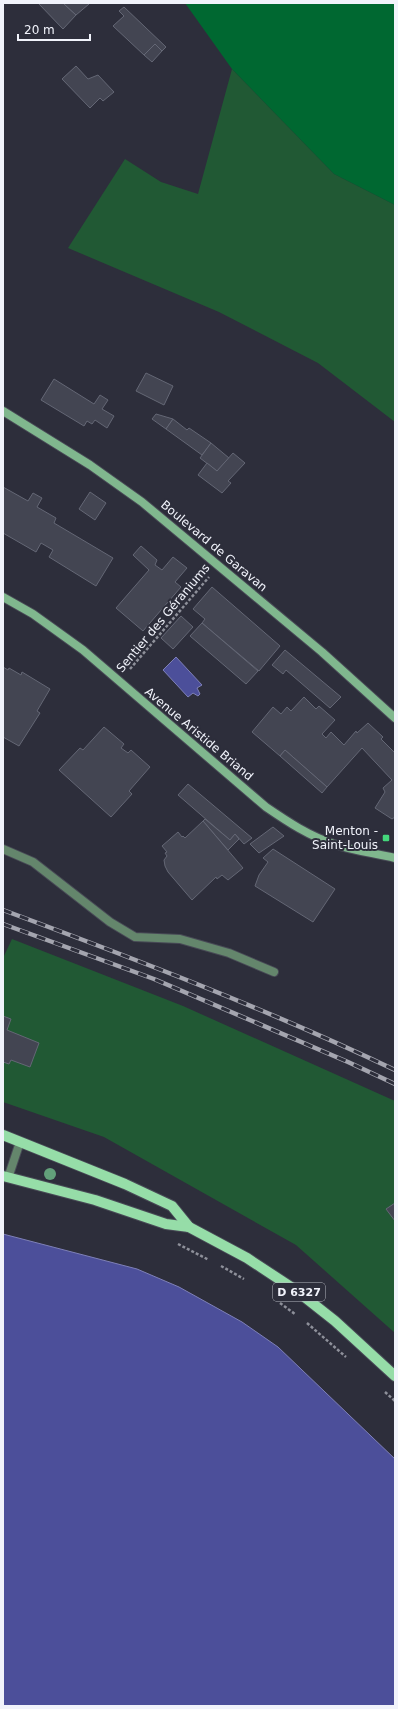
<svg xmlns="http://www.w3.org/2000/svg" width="398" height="1709" font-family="'DejaVu Sans',sans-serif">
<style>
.green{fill:#215934}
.forest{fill:#006831}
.water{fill:#4c4f9a;stroke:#7e80b7}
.building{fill:#434552;stroke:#646775}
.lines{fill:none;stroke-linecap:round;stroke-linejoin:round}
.lane-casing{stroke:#484a56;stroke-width:10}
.secondary-casing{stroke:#484a56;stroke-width:10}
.primary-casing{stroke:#484a56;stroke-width:12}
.path{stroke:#8e909a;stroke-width:2.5;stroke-dasharray:3 2;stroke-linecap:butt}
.lane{stroke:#64866c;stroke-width:8}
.secondary{stroke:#80b78e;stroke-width:8}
.primary{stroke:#96dda8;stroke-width:10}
.rail-casing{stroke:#a4a5af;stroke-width:4.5}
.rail{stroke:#2d2e3b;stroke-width:3;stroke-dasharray:9;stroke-linecap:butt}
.tree{fill:#62a07a}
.poi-dot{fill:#44d77b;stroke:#2d2e3b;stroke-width:1.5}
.labels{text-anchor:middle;stroke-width:4;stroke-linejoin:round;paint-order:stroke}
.shield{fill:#2d2e3b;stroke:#b6b8c1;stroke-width:1}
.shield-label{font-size:11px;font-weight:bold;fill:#f1f3fb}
.street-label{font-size:12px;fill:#f1f3fb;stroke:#2d2e3b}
.poi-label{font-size:12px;fill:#f1f3fb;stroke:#2d2e3b;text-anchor:end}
</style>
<rect width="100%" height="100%" fill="#2d2e3b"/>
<!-- green -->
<g class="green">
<path d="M232,69L334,174L395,205V422L318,363L219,312L68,248L125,159L161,182L198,194Z"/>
<path d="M12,939L183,1006L395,1101V1333L296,1245L104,1137L3,1102V958Z"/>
</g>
<!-- forest -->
<path class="forest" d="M185,3H395V205L334,174L232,69Z"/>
<!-- water -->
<g class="water">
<path d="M176,657L202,685L197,688L200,694L198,696L193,693L188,697L163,670Z"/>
<path d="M3,1234L137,1269L179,1287L242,1322L278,1347L395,1459V1706H3Z"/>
</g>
<!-- building -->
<g class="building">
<path d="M38,3H63L76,15L63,29Z"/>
<path d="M63,3H88L89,4L76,15Z"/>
<path d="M124,7L166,47L162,51L155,44L144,55L113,26L124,16L119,11Z"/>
<path d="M155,44L162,51L152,62L144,55Z"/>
<path d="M76,66L88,79L98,75L114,92L103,101L100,98L90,108L62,79Z"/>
<path d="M146,373L173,386L164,405L136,391Z"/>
<path d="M54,379L94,404L100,395L108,400L102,409L114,416L107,428L95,420L92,424L87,421L84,426L41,400Z"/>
<path d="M156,414L173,419L166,429L152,419Z"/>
<path d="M173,419L187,430L189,428L211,443L202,455L166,429Z"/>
<path d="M211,443L229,458L217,471L200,458Z"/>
<path d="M233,453L245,463L228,481L231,483L222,493L198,475L207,463L217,471Z"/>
<path d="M3,487L28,501L33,493L42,498L37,507L56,518L54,523L113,558L96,586L49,557L53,550L41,543L36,552L3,533Z"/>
<path d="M90,492L106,503L95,520L79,509Z"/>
<path d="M141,546L157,560L155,565L162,570L173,557L187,568L175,582L181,587L143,631L116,608L149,570L133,555Z"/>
<path d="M212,587L280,646L259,671L202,623L205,619L193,609Z"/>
<path d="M181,616L193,627L173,649L161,638Z"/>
<path d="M202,623L258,671L246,684L190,636Z"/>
<path d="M285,650L341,697L330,708L286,670L283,674L272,665Z"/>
<path d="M3,667L8,670L9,668L21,675L22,672L50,689L37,711L40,713L19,746L3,737Z"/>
<path d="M304,697L316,709L319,706L335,720L322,734L326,738L331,732L344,745L356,731L357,733L368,723L383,737L381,739L395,753V817L392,819L375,808L385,792L383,788L392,780L362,748L327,787L285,750L280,756L252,732L273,707L281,714L287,707L291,711Z"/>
<path d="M104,727L124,744L121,748L128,753L131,750L150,767L129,791L132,794L111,817L59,770L80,748L83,750Z"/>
<path d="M285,750L327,787L322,793L280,756Z"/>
<path d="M188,784L252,838L244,844L235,834L230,840L178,795Z"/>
<path d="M205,819L230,840L235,834L239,839L228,850L203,821Z"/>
<path d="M203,821L243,868L228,880L222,875L217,879L216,877L192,900L168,872L165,866L164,860L167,856L165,853L167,852L162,846L178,832L182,837L183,836L185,838Z"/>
<path d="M273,827L284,836L259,853L250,844Z"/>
<path d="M273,849L335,889L313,922L255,886L259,875L268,862L263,858Z"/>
<path d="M3,1016L11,1019L7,1030L39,1043L30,1067L11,1060L9,1064L3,1062Z"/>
<path d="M395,1203V1221L386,1209Z"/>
</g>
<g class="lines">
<defs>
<g id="lane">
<path d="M3,849L33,862L110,922L135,937L180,939L229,953L274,972"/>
<path d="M8,1178L20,1142"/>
</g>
<g id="secondary">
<path d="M3,411L90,465L142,502L322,652L395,718"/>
<path d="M3,597L33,614L83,650L266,807C288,822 309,836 334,844C354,851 375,853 395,858"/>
</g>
<g id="primary">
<path d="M3,1135L125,1184L172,1206L189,1227"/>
<path d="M3,1176L95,1200L166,1224L189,1227L247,1258L297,1291L335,1321L395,1376"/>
</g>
</defs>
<!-- lane casing -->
<use href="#lane" class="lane-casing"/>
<!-- secondary casing -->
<use href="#secondary" class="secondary-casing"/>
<!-- primary casing -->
<use href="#primary" class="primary-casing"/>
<!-- path -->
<g class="path">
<path d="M130,669L209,577"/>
<path d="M178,1244L209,1260"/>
<path d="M221,1266L244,1279"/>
<path d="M280,1303L295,1314"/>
<path d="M307,1323L346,1357"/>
<path d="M385,1392L395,1401"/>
</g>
<!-- lane -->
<use href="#lane" class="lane"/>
<!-- secondary -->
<use href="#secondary" class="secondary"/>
<!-- primary -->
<use href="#primary" class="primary"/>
<defs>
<g id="rail">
<path d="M3,910C135,959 267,1009 395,1070"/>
<path d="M3,924L154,979L348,1062L395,1084"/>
</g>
</defs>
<!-- rail casing -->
<use href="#rail" class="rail-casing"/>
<!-- rail -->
<use href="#rail" class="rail"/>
</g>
<!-- trees -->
<circle class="tree" cx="50" cy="1174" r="6"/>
<!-- markers -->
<rect class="poi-dot" x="382" y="834" width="8" height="8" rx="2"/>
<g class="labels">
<!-- shield labels -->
<rect class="shield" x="273" y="1283" width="52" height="18" rx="3"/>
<g class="shield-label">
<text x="299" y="1296">D 6327</text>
</g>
<!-- street labels -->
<g class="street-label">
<text transform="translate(214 546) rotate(40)" y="4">Boulevard de Garavan</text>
<text transform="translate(163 618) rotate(-50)" y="4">Sentier des Géraniums</text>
<text transform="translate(199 734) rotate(40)" y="4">Avenue Aristide Briand</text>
</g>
<!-- poi labels -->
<g class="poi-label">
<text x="378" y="835">Menton -<tspan x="378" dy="14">Saint-Louis</tspan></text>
</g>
</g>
<!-- border -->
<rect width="398" height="1709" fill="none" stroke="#f1f3fb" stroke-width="8"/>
<!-- scale -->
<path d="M18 34v6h72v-6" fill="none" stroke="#f1f3fb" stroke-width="2"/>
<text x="24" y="34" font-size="12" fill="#f1f3fb" stroke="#2d2e3b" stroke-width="3" paint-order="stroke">20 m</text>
</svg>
